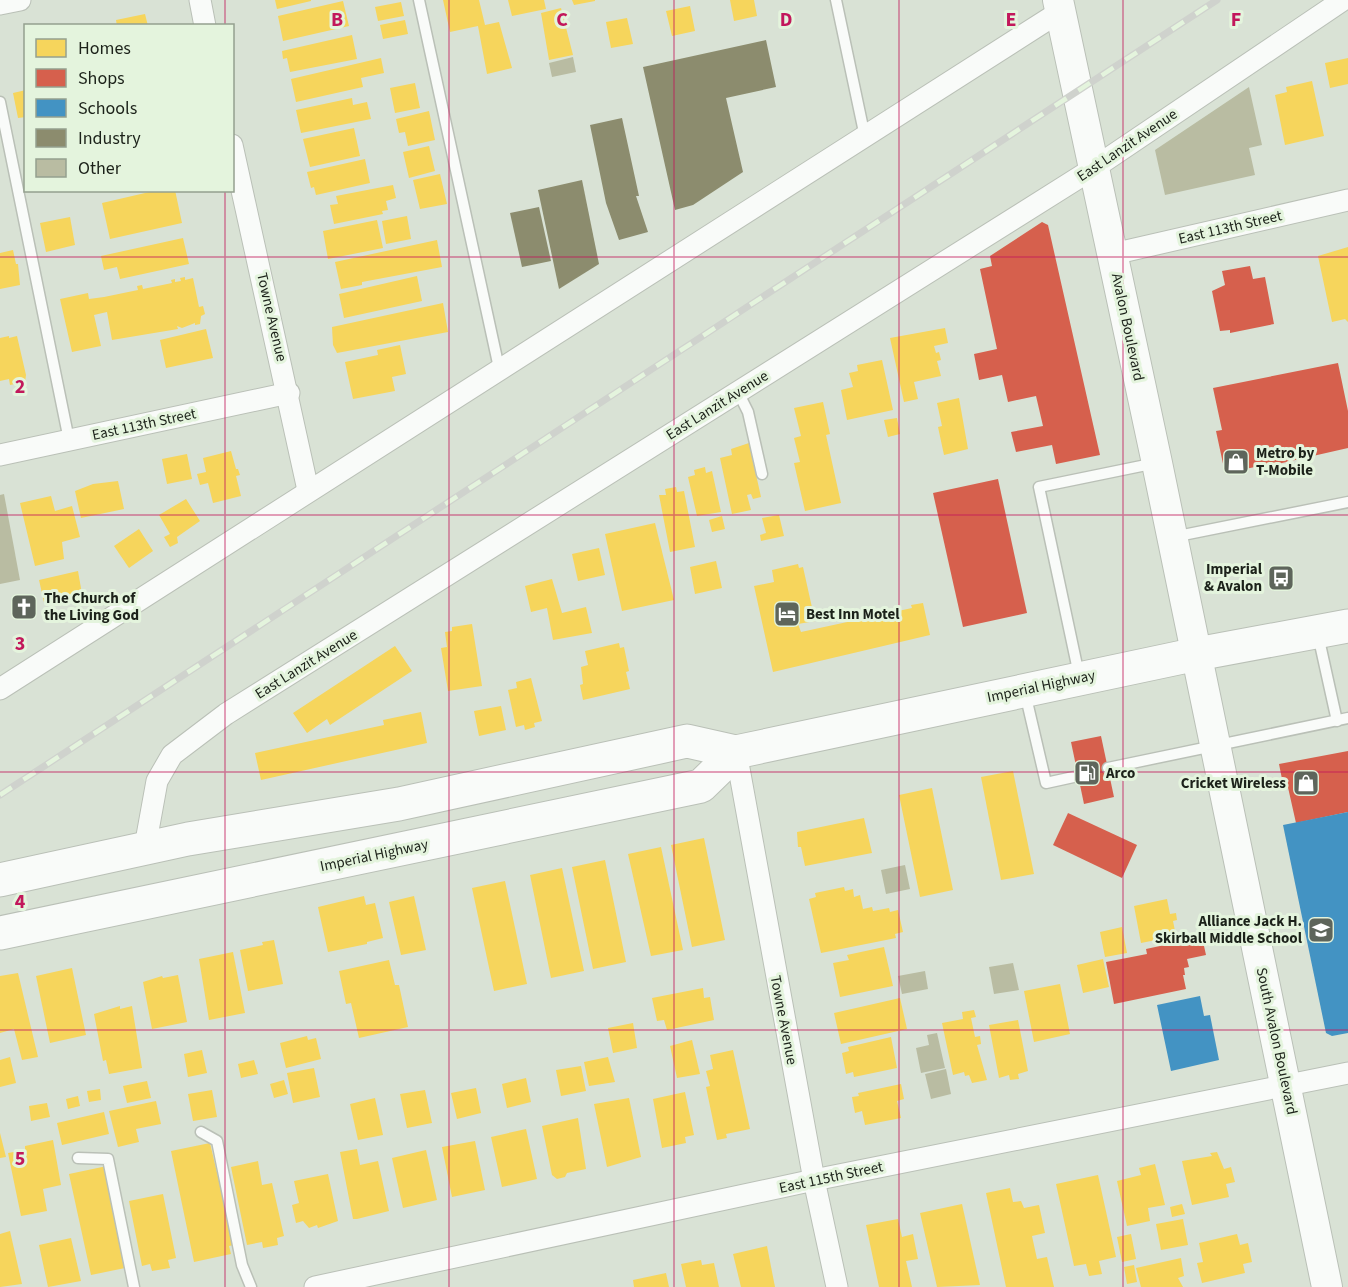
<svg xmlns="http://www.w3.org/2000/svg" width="1348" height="1287" font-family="'Source Sans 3',sans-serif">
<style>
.homes{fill:#f6d55c}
.shops{fill:#d6604d}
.schools{fill:#4393c3}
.industry{fill:#8c8c6e}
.building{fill:#b9bca2}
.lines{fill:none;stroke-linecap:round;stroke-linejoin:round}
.service-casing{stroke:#bac0b7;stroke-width:13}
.minor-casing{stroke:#bac0b7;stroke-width:23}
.secondary-casing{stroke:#bac0b7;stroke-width:32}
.primary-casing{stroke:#bac0b7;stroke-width:35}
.service{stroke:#f9fbf9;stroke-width:10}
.minor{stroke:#f9fbf9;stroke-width:21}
.secondary{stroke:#f9fbf9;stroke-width:30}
.primary{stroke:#f9fbf9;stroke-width:33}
.rail-casing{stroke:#cfd2cd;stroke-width:7}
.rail{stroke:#e4f4dd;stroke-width:4.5;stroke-dasharray:14;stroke-linecap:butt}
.grid{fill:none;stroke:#c2185b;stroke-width:1.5;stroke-opacity:0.55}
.labels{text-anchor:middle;stroke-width:6;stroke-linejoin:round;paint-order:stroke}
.street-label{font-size:15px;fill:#1c221a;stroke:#e4f4dd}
.poi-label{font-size:15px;font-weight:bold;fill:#1c221a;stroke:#e4f4dd;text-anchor:start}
.grid-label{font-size:20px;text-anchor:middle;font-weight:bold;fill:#c2185b;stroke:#e4f4dd;stroke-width:6;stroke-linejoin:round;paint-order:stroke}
</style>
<rect width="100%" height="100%" fill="#d9e2d5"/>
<!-- homes -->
<g class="homes">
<path d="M275,0H311V1L277,9Z"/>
<path d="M443,0H479L485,25L499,22L512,68L487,74L478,26L450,32Z"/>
<path d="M508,0H544L546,9L512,16Z"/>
<path d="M572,0H595V1L574,5Z"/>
<path d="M730,0H754L757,16L734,21Z"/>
<path d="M343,1L349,26L283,41L278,16Z"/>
<path d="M401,2L404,16L378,21L375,7Z"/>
<path d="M690,6L695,31L672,36L666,11Z"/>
<path d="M561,8L573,55L549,60L541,13Z"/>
<path d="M145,14L148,26H117L116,20Z"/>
<path d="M627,18L633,44L611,48L606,22Z"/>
<path d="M405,20L408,34L383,39L380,25Z"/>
<path d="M352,35L357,59L290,72L287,58L283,59L282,51Z"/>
<path d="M381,58L384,73L361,78L363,87L296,102L291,79Z"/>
<path d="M1348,58V84L1330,88L1325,63Z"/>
<path d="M1312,81L1324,136L1285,145L1275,95L1287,92L1286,87Z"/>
<path d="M415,83L420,108L395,113L390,88Z"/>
<path d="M26,90V117L18,118L13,93Z"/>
<path d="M352,98L353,105L367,102L371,119L301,133L296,110Z"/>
<path d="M429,111L435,140L408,146L405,132L399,133L396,119Z"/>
<path d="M354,128L360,156L310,167L303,139Z"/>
<path d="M429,146L435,171L409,178L403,152Z"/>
<path d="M365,159L370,183L316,195L314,187L311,188L307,172Z"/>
<path d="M440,174L447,204L420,209L413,180Z"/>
<path d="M393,185L396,198L386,201L388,210L382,211L383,214L334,224L330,205L338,204L336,196Z"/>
<path d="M158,190H175L182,223L110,239L102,203Z"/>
<path d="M407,216L411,239L386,244L382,221Z"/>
<path d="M70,217L75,245L46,252L40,223Z"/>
<path d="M377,220L383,248L328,259L323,231Z"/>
<path d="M183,238L189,264L120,279L117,267L104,270L101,256Z"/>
<path d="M437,240L442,267L362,282V285L341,289L335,262Z"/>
<path d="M1348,247V322L1345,319L1332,322L1318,256Z"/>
<path d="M13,250L16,264H18L20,285L0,289V253Z"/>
<path d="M417,276L422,301L344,318L339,294Z"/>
<path d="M185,277V280L193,278L199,307L203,306L205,314L201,316L200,324L195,325V323L182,328L177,326L178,329L112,340L107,312L94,315L101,346L72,352L60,299L88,293L89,299L104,297L138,290L137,286L142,285L143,289L172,283L171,280L175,279V282L181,281L180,278Z"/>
<path d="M443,303L448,332L337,353L333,345L332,327Z"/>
<path d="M945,328L948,343L934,346L936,353L939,352L941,360L937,361L941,376L914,382L918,399L904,402L890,338Z"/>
<path d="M206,329L213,358L166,368L160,340Z"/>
<path d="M9,336V338L17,336L26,375L25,382L10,385L9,379L0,381V338Z"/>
<path d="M400,345L406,374L392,377L395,391L353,399L345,362L378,355L377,350Z"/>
<path d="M882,360L893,410L847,420L841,390L853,387L849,373L858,371L857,365Z"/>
<path d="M959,398L968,449L944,455L938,427L942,426L937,403Z"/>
<path d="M823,402L830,434L826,435L841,503L805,511L794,463L800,462L794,438L801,436L794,408Z"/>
<path d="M897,418L900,434L888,437L884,420Z"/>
<path d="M749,443L761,497L753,499L751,494L747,495L751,510L732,514L720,458L732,455L731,449Z"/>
<path d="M231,451L236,469H238L240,475L236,476L241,496L213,503L208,483L200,485L197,474L206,472L203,458Z"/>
<path d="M187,454L192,479L167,484L162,459Z"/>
<path d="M705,467L706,473L712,471L721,512L697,516L688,477L695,475L694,470Z"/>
<path d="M118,481L124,509L81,518L75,491L93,484Z"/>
<path d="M676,487L677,492L684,491L695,547L670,552L659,495H666L665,489Z"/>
<path d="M51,496L55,511L72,506L80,537L62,542L64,559L35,566L20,503Z"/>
<path d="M186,499L200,521L177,537L178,543L170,547L164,537L170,534L159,515Z"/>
<path d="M779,515L784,536L761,541L760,535L766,533L762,518Z"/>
<path d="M722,516L725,529L712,532L709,520Z"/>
<path d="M655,523L674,600L622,611L605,534Z"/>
<path d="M139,529L153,551L129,568L114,546Z"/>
<path d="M599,548L605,575L578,581L572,554Z"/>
<path d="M716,561L722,588L695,594L690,567Z"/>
<path d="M798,564L799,568L803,567L815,621L798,624L801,632L912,608L911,605L923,603L930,635L773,672L754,586L774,582L772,570Z"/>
<path d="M78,571L82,594L44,602L39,580Z"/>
<path d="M552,579L562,613L586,607L592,633L553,640L547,608L531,612L525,586Z"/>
<path d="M472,624L482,686L448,691L441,648L447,647L445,632L452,631V627Z"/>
<path d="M619,643L620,648L624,647L629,671L626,672L630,689L583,700L580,685L583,684L581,667L588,665L585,651Z"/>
<path d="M395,646L412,671L330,725L327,719L307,733L293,713Z"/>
<path d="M531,678L542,721L534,723L535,727L525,730L524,725L516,727L508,690L517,688L516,682Z"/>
<path d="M501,706L506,730L479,736L474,711Z"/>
<path d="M421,712L427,743L261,780L255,753L384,725L383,720Z"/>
<path d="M1013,771L1034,874L1001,880L981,777Z"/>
<path d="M932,788L953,890L920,897L899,795Z"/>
<path d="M864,818L872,853L805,866L801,847H798L797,832Z"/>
<path d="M704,838L725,940L692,947L671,845Z"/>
<path d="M661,847L683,950L651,956L628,854Z"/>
<path d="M605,860L626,962L593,969L572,867Z"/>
<path d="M562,868L584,971L551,978L530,875Z"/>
<path d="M505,881L527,984L494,991L472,888Z"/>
<path d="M844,887L845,891L853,889L854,897L860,895L863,909L872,907L873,911L889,908L890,912L898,910L903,932L895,934L896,938L821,953L809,899L816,897L815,893Z"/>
<path d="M364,896L366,905L375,903L383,938L367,942V944L328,952L318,907Z"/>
<path d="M414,896L426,950L401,955L389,902Z"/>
<path d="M1167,899L1170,914L1176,913L1177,920L1173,921L1176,936L1141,943L1134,906Z"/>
<path d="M1122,927L1127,953L1105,957L1100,932Z"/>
<path d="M274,940L283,984L248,991L240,950L263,945L262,942Z"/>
<path d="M884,947L893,986L840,997L833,963L849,960L847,955Z"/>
<path d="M233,952L245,1013L209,1020L199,959Z"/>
<path d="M1103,959L1109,987L1083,993L1077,965Z"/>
<path d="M389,960L395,985H399L408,1027L359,1038L351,1003L346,1004L339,971Z"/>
<path d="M72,968L86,1035L50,1043L36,976Z"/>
<path d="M18,973L38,1057L22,1060L14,1029L0,1033V976Z"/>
<path d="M178,975L187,1022L152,1029L143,982L162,976L163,978Z"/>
<path d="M1060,984L1070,1034L1034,1042L1024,991Z"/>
<path d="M703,988L704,998L710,997L714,1020L667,1030L664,1020L657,1021L652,998Z"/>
<path d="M900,998L907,1029L841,1044L834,1013Z"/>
<path d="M120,1006V1009L132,1006L142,1068L109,1074L106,1060L103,1061L94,1014Z"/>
<path d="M974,1010L976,1017L971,1018L975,1037L980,1036L981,1044L977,1045L987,1080L972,1083L969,1075L965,1076L964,1072L953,1075L942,1023L963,1019L962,1012Z"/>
<path d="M1018,1020L1028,1071L1018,1074L1019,1079L1010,1080L1009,1075L999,1078L989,1025Z"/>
<path d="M633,1023L637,1048L613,1053L608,1028Z"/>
<path d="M307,1036L308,1040L316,1038L321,1059L286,1068L280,1043Z"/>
<path d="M891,1037L897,1068L854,1077L853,1072L846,1074L842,1053L849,1051L848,1047Z"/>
<path d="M692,1040L700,1074L677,1078L670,1046Z"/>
<path d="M202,1050L207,1073L188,1077L184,1054Z"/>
<path d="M733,1050L750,1129L726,1134L727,1138L717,1140L706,1087L710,1086L706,1071L713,1069L710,1055Z"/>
<path d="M10,1057L16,1083L0,1087V1060Z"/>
<path d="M608,1057L615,1082L589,1086L584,1062Z"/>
<path d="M254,1060L258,1074L241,1078L238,1064Z"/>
<path d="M581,1066L586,1091L561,1096L556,1070Z"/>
<path d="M314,1068L320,1097L293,1103L287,1073Z"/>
<path d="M526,1078L531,1102L507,1108L502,1084Z"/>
<path d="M284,1080L288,1094L274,1098L270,1084Z"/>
<path d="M147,1081L151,1098L127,1103L123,1086Z"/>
<path d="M901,1084L904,1099L897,1101L901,1118L865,1125L862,1111L855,1113L852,1097L859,1096L858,1093Z"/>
<path d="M476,1088L481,1113L457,1119L451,1093Z"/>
<path d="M100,1089L101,1100L89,1102L87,1091Z"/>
<path d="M212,1090L217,1117L193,1121L188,1094Z"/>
<path d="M425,1090L432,1123L407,1128L400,1094Z"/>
<path d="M685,1092L694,1135L685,1137L686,1143L662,1148L653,1099Z"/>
<path d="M78,1096L80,1106L68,1109L66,1099Z"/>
<path d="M375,1098L383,1135L358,1140L350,1104Z"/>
<path d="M629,1098L641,1157L607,1167L594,1104Z"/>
<path d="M156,1101L161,1124L136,1129L139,1142L118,1147L109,1111Z"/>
<path d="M47,1103L50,1117L31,1121L29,1106Z"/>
<path d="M104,1112L109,1134L62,1145L57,1123Z"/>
<path d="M578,1118L586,1169L567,1173L565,1177L557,1179L552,1175L542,1126Z"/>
<path d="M526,1129L537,1179L502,1187L491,1137Z"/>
<path d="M0,1133L6,1157L0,1158Z"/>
<path d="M53,1140L61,1185L43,1189L47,1211L21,1216L8,1153L25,1150V1146Z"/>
<path d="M475,1141L485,1190L452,1197L442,1147Z"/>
<path d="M210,1143L234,1245L229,1246L231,1254L194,1262L171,1151Z"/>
<path d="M357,1149L360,1165L378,1161L389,1211L357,1219H353L340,1152Z"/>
<path d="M426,1150L437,1200L403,1208L392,1158Z"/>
<path d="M1217,1152L1224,1169L1231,1167L1235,1182L1226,1184L1229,1197L1192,1205L1182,1161L1212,1156L1210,1153Z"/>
<path d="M258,1161L262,1185L272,1183L284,1236L277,1238L278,1245L263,1248L262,1242L247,1245L231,1167Z"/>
<path d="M1155,1164L1165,1205L1148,1208L1150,1221L1127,1226L1117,1181L1141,1175L1139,1168Z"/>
<path d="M107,1166L125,1268L91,1275L69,1174Z"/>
<path d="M328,1174L338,1221L318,1228L317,1225L309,1228L303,1221L296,1223L292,1205L299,1203L294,1181Z"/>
<path d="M1098,1175L1116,1257L1099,1261L1102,1274L1089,1276L1086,1264L1074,1266L1056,1184Z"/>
<path d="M1010,1188L1013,1202L1021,1201L1024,1208L1039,1205L1045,1233L1032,1236L1037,1259L1047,1257L1054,1287H1006L986,1193Z"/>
<path d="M163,1194L176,1258L168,1260L170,1268L152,1271L150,1264L142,1266L129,1201Z"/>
<path d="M962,1204L980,1285L937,1287L920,1213Z"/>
<path d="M1182,1204L1185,1214L1172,1217L1170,1207Z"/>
<path d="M898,1219L902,1237L913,1234L918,1259L906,1261L912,1287H879L866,1225Z"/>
<path d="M1183,1219L1188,1245L1161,1250L1156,1224Z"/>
<path d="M10,1231L22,1284L0,1287V1234Z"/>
<path d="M1131,1234L1136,1259L1122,1262L1117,1237Z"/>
<path d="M1237,1234L1240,1245L1248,1243L1252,1262L1243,1264L1245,1273L1202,1283L1197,1263L1203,1262L1199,1243Z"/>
<path d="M71,1238L81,1281L48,1287L39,1245Z"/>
<path d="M767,1246L775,1287H741L733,1254Z"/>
<path d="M1181,1258L1184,1276L1178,1278L1183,1287H1141L1136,1268Z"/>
<path d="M701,1260L702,1265L714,1263L719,1287H686L681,1264Z"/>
<path d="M1134,1265L1137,1282L1127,1284L1124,1267Z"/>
<path d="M666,1273L669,1287H634L633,1280Z"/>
</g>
<!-- shops -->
<g class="shops">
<path d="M1042,222L1048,225L1100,455L1056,464L1052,445L1016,452L1011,432L1043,426L1036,396L1008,402L1002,375L979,380L974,354L997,349L980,269L992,266L990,256Z"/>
<path d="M1250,266L1253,279L1265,277L1274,324L1230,333V330L1220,331L1212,291L1225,285L1222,271Z"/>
<path d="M1338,363L1348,411V448L1256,469L1255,467L1225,473L1216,431L1222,430L1213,388Z"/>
<path d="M998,479L1027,613L963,627L933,493Z"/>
<path d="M1101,736L1114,797L1084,804L1071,742Z"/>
<path d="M1348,751V812L1296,823L1287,783L1283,784L1279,764Z"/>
<path d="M1068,813L1137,845L1122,878L1053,845Z"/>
<path d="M1202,937L1206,955L1187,959L1189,967L1184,968L1185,975H1183L1186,989L1114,1004L1106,962L1147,954L1146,949Z"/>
</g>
<!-- schools -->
<g class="schools">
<path d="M1348,812V1033L1332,1036L1326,1033L1283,825Z"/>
<path d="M1200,996L1204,1016L1210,1015L1219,1060L1171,1071L1157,1005Z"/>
</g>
<!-- industry -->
<g class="industry">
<path d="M766,40L776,87L726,98L743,172L693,205L675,210L643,67Z"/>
<path d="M622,118L639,196H636L648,232L619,240L606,203L590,125Z"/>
<path d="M582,180L599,264L559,289L538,190Z"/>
<path d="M539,207L551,261L522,267L510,213Z"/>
</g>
<!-- building -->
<g class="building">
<path d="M573,57L576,72L552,77L549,63Z"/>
<path d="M1249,87L1262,145L1249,148L1255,175L1165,195L1155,150Z"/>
<path d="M4,494L20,580L0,584V495Z"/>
<path d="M905,865L910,889L886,894L881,870Z"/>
<path d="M1013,963L1019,990L994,994L989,967Z"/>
<path d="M925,971L928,989L902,994L898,976Z"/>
<path d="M937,1033L945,1068L921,1073L916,1048L929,1045L927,1035Z"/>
<path d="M946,1069L951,1094L931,1099L925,1074Z"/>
</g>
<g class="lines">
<defs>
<g id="service">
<path d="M419,0L499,368"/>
<path d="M836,0L865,137"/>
<path d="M0,102L69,440"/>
<path d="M738,392L748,412L762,474"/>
<path d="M1173,537L1348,502"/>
<path d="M1318,635L1337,721"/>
<path d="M1079,675L1039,487L1156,463"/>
<path d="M1025,693L1046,783L1078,776"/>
<path d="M1108,768L1348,718"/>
<path d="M201,1132L217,1141L242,1265L251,1287"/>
<path d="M78,1158L108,1159L134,1287"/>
</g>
<g id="minor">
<path d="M200,0L205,26"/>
<path d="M0,4L20,0"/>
<path d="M232,145L308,490"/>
<path d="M1113,254L1348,200"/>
<path d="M0,455L289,393"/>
<path d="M0,689L1061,11"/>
<path d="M736,752L814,1180L837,1287"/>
<path d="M145,847L157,781L172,755L226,714L1094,168L1343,0"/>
<path d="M315,1287L814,1180L1348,1073"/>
</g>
<path id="secondary" d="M1058,0L1157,463L1327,1287"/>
<g id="primary">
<path d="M0,880L188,839L399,804L687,741L736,752L1197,654L1348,626"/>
<path d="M0,933L701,786L736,752"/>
</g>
</defs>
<!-- service casing -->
<use href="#service" class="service-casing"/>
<!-- minor casing -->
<use href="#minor" class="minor-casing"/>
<!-- secondary casing -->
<use href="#secondary" class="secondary-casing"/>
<!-- primary casing -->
<use href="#primary" class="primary-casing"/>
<!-- service -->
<use href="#service" class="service"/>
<!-- minor -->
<use href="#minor" class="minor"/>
<!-- secondary -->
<use href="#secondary" class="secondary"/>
<!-- primary -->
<use href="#primary" class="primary"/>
<defs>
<path id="rail" d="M0,795L1217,0"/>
</defs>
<!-- rail casing -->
<use href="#rail" class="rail-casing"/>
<!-- rail -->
<use href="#rail" class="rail"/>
</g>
<!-- grid -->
<path class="grid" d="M225,0V26M449,0V1287M674,0V1287M899,0V1287M1123,0V1287M225,190V1287M0,257H1348M0,515H1348M0,772H1348M0,1030H1348"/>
<!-- icons -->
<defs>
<symbol id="shop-square" viewBox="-11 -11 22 22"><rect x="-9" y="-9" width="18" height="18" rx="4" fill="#5e655b" stroke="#e4f4dd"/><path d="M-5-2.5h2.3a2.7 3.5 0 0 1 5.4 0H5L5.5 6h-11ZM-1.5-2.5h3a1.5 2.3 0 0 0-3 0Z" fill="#fff"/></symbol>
<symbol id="bus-square" viewBox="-11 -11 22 22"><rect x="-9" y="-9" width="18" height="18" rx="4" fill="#5e655b" stroke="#e4f4dd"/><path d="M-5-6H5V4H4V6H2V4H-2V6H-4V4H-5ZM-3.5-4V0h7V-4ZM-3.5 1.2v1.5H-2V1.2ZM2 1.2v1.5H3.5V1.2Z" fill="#fff"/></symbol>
<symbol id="church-square" viewBox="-11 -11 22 22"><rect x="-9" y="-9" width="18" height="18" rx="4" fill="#5e655b" stroke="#e4f4dd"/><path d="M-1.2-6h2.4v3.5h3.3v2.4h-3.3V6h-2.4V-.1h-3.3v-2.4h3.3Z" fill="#fff"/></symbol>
<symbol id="hotel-square" viewBox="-11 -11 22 22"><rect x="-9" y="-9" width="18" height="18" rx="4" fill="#5e655b" stroke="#e4f4dd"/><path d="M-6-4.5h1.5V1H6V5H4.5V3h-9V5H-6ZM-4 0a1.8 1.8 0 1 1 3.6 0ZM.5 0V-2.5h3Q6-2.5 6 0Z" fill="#fff"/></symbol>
<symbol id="fuel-square" viewBox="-11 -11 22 22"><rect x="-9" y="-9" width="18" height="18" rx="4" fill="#5e655b" stroke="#e4f4dd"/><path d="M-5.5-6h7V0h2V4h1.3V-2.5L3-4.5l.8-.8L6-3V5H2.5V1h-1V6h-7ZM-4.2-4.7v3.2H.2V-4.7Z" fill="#fff"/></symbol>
<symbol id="school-square" viewBox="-11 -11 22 22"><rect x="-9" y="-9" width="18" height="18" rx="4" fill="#5e655b" stroke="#e4f4dd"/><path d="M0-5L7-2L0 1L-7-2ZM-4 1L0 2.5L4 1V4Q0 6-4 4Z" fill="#fff"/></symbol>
</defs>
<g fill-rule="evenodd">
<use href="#shop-square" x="1221" y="447" width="30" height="30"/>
<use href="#bus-square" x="1266" y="563" width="30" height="30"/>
<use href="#church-square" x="9" y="592" width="30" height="30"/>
<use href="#hotel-square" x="772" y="599" width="30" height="30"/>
<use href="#fuel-square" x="1072" y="758" width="30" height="30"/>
<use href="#shop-square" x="1291" y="768" width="30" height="30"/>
<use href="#school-square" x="1306" y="915" width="30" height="30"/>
</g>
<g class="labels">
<!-- street labels -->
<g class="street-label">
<text transform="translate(1127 145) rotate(-34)" y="5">East Lanzit Avenue</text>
<text transform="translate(1230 227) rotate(-13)" y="5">East 113th Street</text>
<text transform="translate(272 317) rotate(77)" y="5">Towne Avenue</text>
<text transform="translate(1128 327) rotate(78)" y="5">Avalon Boulevard</text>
<text transform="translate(717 405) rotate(-32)" y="5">East Lanzit Avenue</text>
<text transform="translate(144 424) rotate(-12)" y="5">East 113th Street</text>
<text transform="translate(306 664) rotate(-32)" y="5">East Lanzit Avenue</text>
<text transform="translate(1041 686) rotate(-12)" y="5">Imperial Highway</text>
<text transform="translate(374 855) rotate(-12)" y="5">Imperial Highway</text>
<text transform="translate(784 1020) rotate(79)" y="5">Towne Avenue</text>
<text transform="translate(1277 1041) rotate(78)" y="5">South Avalon Boulevard</text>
<text transform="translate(831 1177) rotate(-12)" y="5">East 115th Street</text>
</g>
<!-- poi labels -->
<g class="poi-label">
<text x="1256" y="458">Metro by<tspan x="1256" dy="17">T-Mobile</tspan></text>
<text x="1262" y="574" text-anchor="end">Imperial<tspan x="1262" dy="17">&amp; Avalon</tspan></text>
<text x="44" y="603">The Church of<tspan x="44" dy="17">the Living God</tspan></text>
<text x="806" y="619">Best Inn Motel</text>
<text x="1106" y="778">Arco</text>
<text x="1286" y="788" text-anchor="end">Cricket Wireless</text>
<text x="1302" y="926" text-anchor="end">Alliance Jack H.<tspan x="1302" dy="17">Skirball Middle School</tspan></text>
</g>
</g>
<g class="grid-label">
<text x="337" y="26">B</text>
<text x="562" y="26">C</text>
<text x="786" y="26">D</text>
<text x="1011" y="26">E</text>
<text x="1236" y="26">F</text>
<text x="20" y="393">2</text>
<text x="20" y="650">3</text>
<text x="20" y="908">4</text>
<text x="20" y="1165">5</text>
</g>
<!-- legend -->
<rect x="24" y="24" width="210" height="168" fill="#e4f4dd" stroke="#94a08f" stroke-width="1.5"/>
<rect x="36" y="39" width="30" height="18" fill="#f6d55c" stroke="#94a08f" stroke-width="1.5"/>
<text x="78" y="54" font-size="18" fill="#1c221a">Homes</text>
<rect x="36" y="69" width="30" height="18" fill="#d6604d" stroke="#94a08f" stroke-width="1.5"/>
<text x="78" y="84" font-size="18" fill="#1c221a">Shops</text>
<rect x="36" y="99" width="30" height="18" fill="#4393c3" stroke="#94a08f" stroke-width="1.5"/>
<text x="78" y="114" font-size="18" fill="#1c221a">Schools</text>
<rect x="36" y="129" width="30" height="18" fill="#8c8c6e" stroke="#94a08f" stroke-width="1.5"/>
<text x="78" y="144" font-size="18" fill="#1c221a">Industry</text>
<rect x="36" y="159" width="30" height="18" fill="#b9bca2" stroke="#94a08f" stroke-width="1.5"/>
<text x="78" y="174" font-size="18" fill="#1c221a">Other</text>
</svg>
